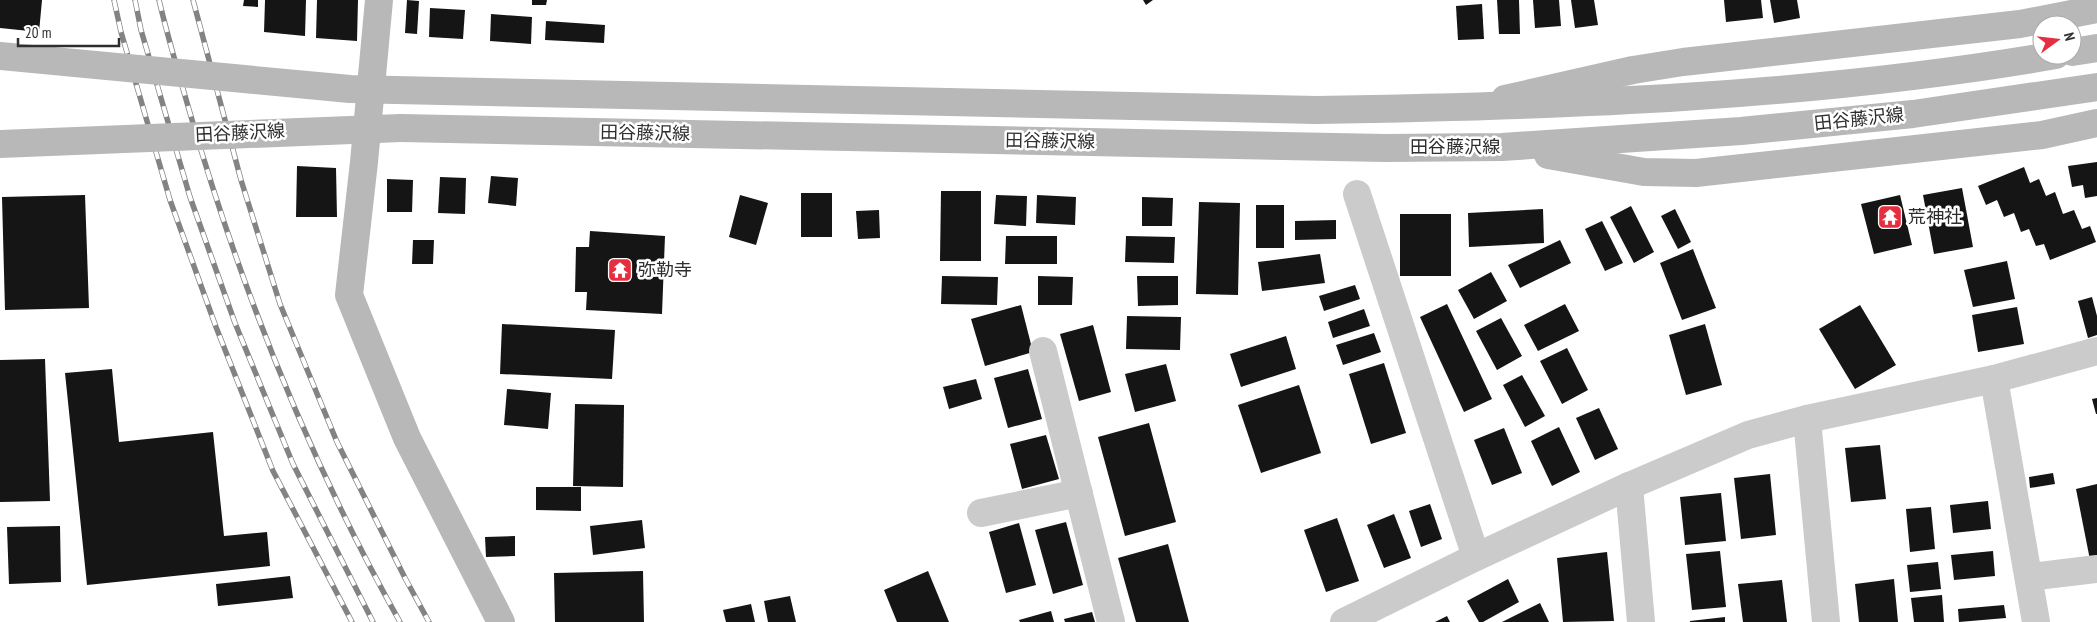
<svg xmlns="http://www.w3.org/2000/svg" width="2097" height="622" font-family="'PT Sans Narrow','Noto Sans JP',sans-serif">
<style>
.building{fill:#151515}
.lines{fill:none;stroke-linecap:round;stroke-linejoin:round}
.street{stroke:#cbcbcb;stroke-width:28}
.secondary{stroke:#b8b8b8;stroke-width:28}
.rail-casing{stroke:#838383;stroke-width:5.5}
.rail{stroke:#fff;stroke-width:4;stroke-dasharray:11;stroke-linecap:butt}
.secondary-bridge{stroke:#b8b8b8;stroke-width:28}
.labels{text-anchor:middle;stroke-width:5;stroke-linejoin:round;paint-order:stroke}
.street-label{font-size:18px;fill:#2e2e2e;stroke:#fff}
.poi-label{font-size:18px;fill:#2e2e2e;stroke:#fff;text-anchor:start}
</style>
<rect width="100%" height="100%" fill="#fff"/>
<!-- building -->
<g class="building">
<path d="M0,0H42L39,32L0,28Z"/>
<path d="M244,0H258V7L243,6Z"/>
<path d="M265,0H306L305,36L264,32Z"/>
<path d="M317,0H358L357,41L316,38Z"/>
<path d="M407,0L419,1L417,34L405,33Z"/>
<path d="M532,0H547L546,5H532Z"/>
<path d="M1143,0H1153L1146,5Z"/>
<path d="M1497,0H1519L1520,34H1499Z"/>
<path d="M1533,0H1559L1561,26L1535,28Z"/>
<path d="M1571,0H1594L1598,25L1575,28Z"/>
<path d="M1724,0H1761L1763,18L1726,22Z"/>
<path d="M1770,0H1797L1800,18L1774,23Z"/>
<path d="M1482,4L1484,39L1458,40L1456,6Z"/>
<path d="M430,8L465,10L463,39L429,37Z"/>
<path d="M491,14L532,17L531,44L490,41Z"/>
<path d="M546,21L605,25L604,43L545,40Z"/>
<path d="M2097,162V196L2085,198L2083,185L2072,187L2068,166Z"/>
<path d="M297,166L336,168L337,217H296Z"/>
<path d="M2024,167L2030,183L2039,179L2046,196L2055,192L2063,214L2074,210L2082,229L2090,226L2096,242L2050,260L2044,244L2036,246L2029,229L2021,232L2014,213L2004,217L1997,200L1986,205L1978,186Z"/>
<path d="M491,176L518,178L516,206L488,203Z"/>
<path d="M440,177L466,178L465,214L438,213Z"/>
<path d="M387,179L413,180L412,212H387Z"/>
<path d="M1962,188L1973,247L1934,254L1923,195Z"/>
<path d="M941,191H981V261H940Z"/>
<rect x="801" y="193" width="31" height="44"/>
<path d="M85,195L89,308L5,310L2,197Z"/>
<path d="M740,195L768,203L756,245L729,237Z"/>
<path d="M996,195L1027,196L1026,226L994,224Z"/>
<path d="M1037,195L1076,197L1075,225L1036,223Z"/>
<path d="M1900,195L1912,245L1874,254L1861,204Z"/>
<path d="M1142,197L1173,198L1172,226H1142Z"/>
<path d="M1199,202L1240,203L1238,295L1196,294Z"/>
<rect x="1256" y="205" width="28" height="43"/>
<path d="M1631,206L1654,252L1634,263L1610,217Z"/>
<path d="M1543,209L1544,243L1469,247L1468,213Z"/>
<path d="M1675,209L1691,242L1678,249L1661,216Z"/>
<path d="M879,210L880,238L858,239L856,211Z"/>
<rect x="1400" y="214" width="51" height="62"/>
<path d="M1336,220V239L1295,240V221Z"/>
<path d="M1602,221L1623,263L1605,271L1585,229Z"/>
<path d="M590,231L665,236L662,314L586,310L587,292H575L576,247H589Z"/>
<path d="M1006,236H1057V264H1005Z"/>
<path d="M1126,236L1175,237L1174,263L1125,262Z"/>
<path d="M413,240H434L433,264H412Z"/>
<path d="M1560,240L1571,263L1520,288L1508,265Z"/>
<path d="M1693,249L1716,308L1682,320L1660,263Z"/>
<path d="M1320,254L1325,283L1262,291L1258,262Z"/>
<path d="M2007,261L2015,299L1973,307L1964,270Z"/>
<path d="M1491,272L1507,301L1474,319L1458,290Z"/>
<path d="M942,276L998,277L997,305L941,304Z"/>
<path d="M1038,276L1073,277L1072,305H1038Z"/>
<path d="M1137,276H1178V305L1138,306Z"/>
<path d="M1355,285L1360,299L1324,311L1319,296Z"/>
<path d="M2092,297L2097,316V335L2088,338L2078,301Z"/>
<path d="M1447,304L1492,399L1464,412L1420,317Z"/>
<path d="M1565,304L1579,331L1538,351L1524,325Z"/>
<path d="M1021,305L1033,352L985,366L971,319Z"/>
<path d="M1860,305L1896,365L1855,389L1819,329Z"/>
<path d="M2017,307L2024,344L1978,352L1972,315Z"/>
<path d="M1364,309L1370,326L1333,338L1328,322Z"/>
<path d="M1127,316L1181,317L1180,350L1126,349Z"/>
<path d="M1501,318L1522,356L1497,370L1476,331Z"/>
<path d="M502,324L615,330L612,379L500,374Z"/>
<path d="M1705,324L1722,385L1686,395L1669,335Z"/>
<path d="M1093,325L1111,392L1079,401L1060,334Z"/>
<path d="M1374,333L1381,352L1343,365L1336,345Z"/>
<path d="M1286,336L1296,369L1241,387L1230,354Z"/>
<path d="M1567,348L1588,390L1562,404L1540,361Z"/>
<path d="M45,359L50,501L0,502V360Z"/>
<path d="M1384,363L1406,433L1371,444L1349,374Z"/>
<path d="M1166,364L1176,401L1135,412L1125,374Z"/>
<path d="M112,369L119,442L213,432L224,536L267,532L270,566L87,585L65,373Z"/>
<path d="M1028,369L1042,419L1008,428L994,378Z"/>
<path d="M1522,375L1545,416L1525,427L1503,385Z"/>
<path d="M976,379L982,399L949,409L943,387Z"/>
<path d="M1299,385L1321,453L1261,473L1238,405Z"/>
<path d="M507,389L551,393L548,429L504,425Z"/>
<path d="M2097,398V414H2096L2092,399Z"/>
<path d="M575,404L624,405L623,487L573,486Z"/>
<path d="M1599,408L1618,449L1595,460L1576,418Z"/>
<path d="M1149,423L1176,522L1125,536L1098,437Z"/>
<path d="M1559,427L1580,472L1552,486L1531,441Z"/>
<path d="M1504,428L1522,473L1492,485L1474,440Z"/>
<path d="M1046,435L1059,479L1022,489L1010,444Z"/>
<path d="M1880,445L1886,499L1851,502L1845,448Z"/>
<path d="M2053,473L2055,484L2030,488L2029,477Z"/>
<path d="M1770,474L1776,535L1741,539L1734,478Z"/>
<path d="M2097,484V558L2090,560L2076,489Z"/>
<path d="M536,487H581V511L536,510Z"/>
<path d="M1721,493L1726,541L1685,545L1680,497Z"/>
<path d="M1988,501L1991,529L1953,533L1950,505Z"/>
<path d="M1430,504L1442,539L1421,547L1409,511Z"/>
<path d="M1931,507L1935,549L1910,552L1906,509Z"/>
<path d="M1394,514L1411,558L1384,568L1367,525Z"/>
<path d="M1337,518L1359,581L1326,592L1304,530Z"/>
<path d="M642,520L645,548L593,555L590,526Z"/>
<path d="M1066,522L1083,585L1053,594L1035,530Z"/>
<path d="M1019,523L1036,585L1006,593L989,532Z"/>
<path d="M60,526L61,582L9,584L7,527Z"/>
<path d="M515,536V556L486,557L485,537Z"/>
<path d="M1168,544L1189,622H1136L1118,558Z"/>
<path d="M1720,551L1726,607L1692,610L1686,554Z"/>
<path d="M1993,551L1995,576L1954,580L1951,555Z"/>
<path d="M1607,552L1614,621L1563,622L1557,558Z"/>
<path d="M1938,562L1941,589L1910,592L1907,565Z"/>
<path d="M643,571L644,622H555L554,573Z"/>
<path d="M928,571L949,622H897L884,590Z"/>
<path d="M290,576L293,598L218,606L216,584Z"/>
<path d="M1508,579L1519,602L1483,622H1479L1467,601Z"/>
<path d="M1894,579L1898,622H1859L1855,584Z"/>
<path d="M1782,580L1787,622H1743L1738,584Z"/>
<path d="M1942,595L1944,622H1914L1911,598Z"/>
<path d="M790,596L796,622H768L764,601Z"/>
<path d="M1540,603L1549,622H1502Z"/>
<path d="M751,604L755,622H726L723,610Z"/>
<path d="M2004,605L2006,618L1959,622L1958,609Z"/>
<path d="M1051,611L1054,622H1020L1019,620Z"/>
<path d="M1092,612L1095,622H1065L1064,619Z"/>
<path d="M1447,616L1450,622H1435Z"/>
<path d="M1725,617V622H1690V621Z"/>
</g>
<g class="lines">
<!-- street -->
<g class="street">
<path d="M1357,194L1476,557"/>
<path d="M1043,351L1111,622"/>
<path d="M1994,379L2036,622"/>
<path d="M1807,419L1826,622"/>
<path d="M1629,486L1641,622"/>
<path d="M981,513L1079,493"/>
<path d="M2030,577L2097,569"/>
<path d="M1344,622L1476,557L1629,486L1748,435L1807,419L1994,379L2097,351"/>
</g>
<!-- secondary -->
<g class="secondary">
<path d="M379,0L364,162L349,295L407,438L501,622"/>
<path d="M2072,52L2097,48"/>
<path d="M1505,99L1633,70L1683,62L2020,24L2097,9"/>
<path d="M401,128L1385,148L1502,147L1741,131L1913,114L2097,87"/>
<path d="M1548,155L1644,172L1696,173L2042,135L2097,123"/>
</g>
<defs>
<g id="rail">
<path d="M114,0L121,32L170,200L216,327L273,471L352,622"/>
<path d="M135,0L141,30L190,197L235,323L293,464L373,622"/>
<path d="M159,0C168,38 179,75 190,113C241,289 310,462 400,622"/>
<path d="M193,0L241,180L280,304L337,442L405,578L429,622"/>
</g>
</defs>
<!-- rail casing -->
<use href="#rail" class="rail-casing"/>
<!-- rail -->
<use href="#rail" class="rail"/>
<!-- secondary-bridge -->
<g class="secondary-bridge">
<path d="M0,56L350,89L1316,110C1563,106 1812,97 2056,55"/>
<path d="M0,144L401,128"/>
</g>
</g>
<!-- icons -->
<defs>
<symbol id="temple-square" viewBox="-11 -11 22 22"><rect x="-9" y="-9" width="18" height="18" rx="4" fill="#e62e41" stroke="#fff"/><path d="M0-6L5-2H3V0L6.5 2.5H4V6H1.5V3h-3V6H-4V2.5H-6.5L-3 0V-2H-5Z" fill="#fff"/></symbol>
</defs>
<g fill-rule="evenodd">
<use href="#temple-square" x="1876" y="203" width="28" height="28"/>
<use href="#temple-square" x="606" y="256" width="28" height="28"/>
</g>
<g class="labels">
<!-- street labels -->
<g class="street-label">
<text transform="translate(1859 119) rotate(-6)" y="6">田谷藤沢線</text>
<text transform="translate(240 133) rotate(-3)" y="6">田谷藤沢線</text>
<text transform="translate(645 133) rotate(1)" y="6">田谷藤沢線</text>
<text transform="translate(1050 141) rotate(1)" y="6">田谷藤沢線</text>
<text x="1455" y="153">田谷藤沢線</text>
</g>
<!-- poi labels -->
<g class="poi-label">
<text x="1908" y="223">荒神社</text>
<text x="638" y="276">弥勒寺</text>
</g>
</g>
<!-- north arrow -->
<g transform="translate(2057 40) rotate(75)"><circle r="24" fill="#ffffff" stroke="#ababab"/>
<path d="M0-4L9 19L0 12L-9 19Z" fill="#e62e41"/>
<text y="-8" font-size="14" font-weight="bold" text-anchor="middle" fill="#2e2e2e">N</text>
</g>
<!-- scale -->
<path d="M18 38v8h101v-8" fill="none" stroke="#2e2e2e" stroke-width="2.5"/>
<text x="25" y="38" font-size="15" fill="#2e2e2e" stroke="#ffffff" stroke-width="4" paint-order="stroke">20 m</text>
</svg>
